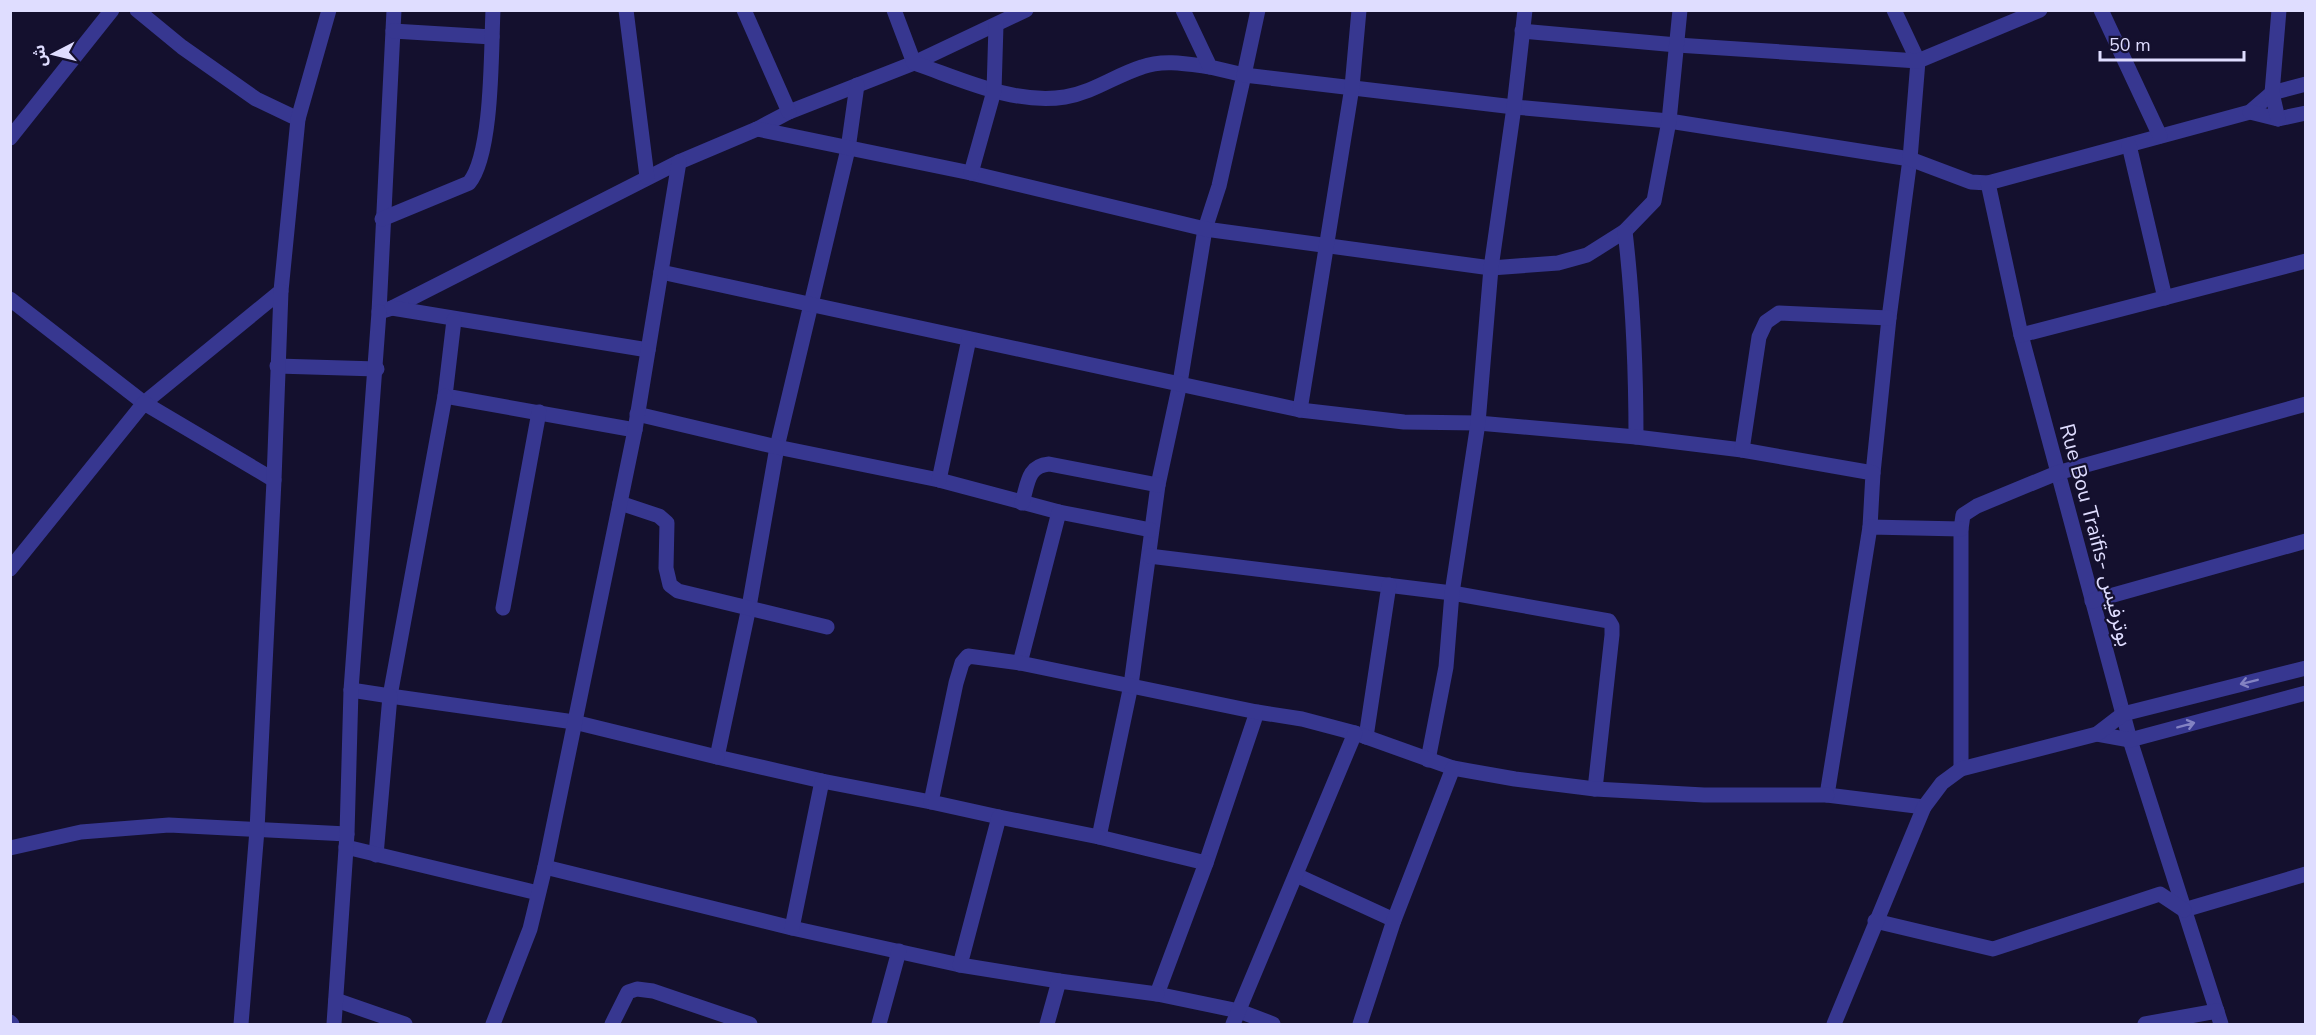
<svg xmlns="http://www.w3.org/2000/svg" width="2316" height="1035" font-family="'Nunito Sans','Noto Sans Arabic',sans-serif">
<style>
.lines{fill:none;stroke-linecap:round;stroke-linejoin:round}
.street{stroke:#373790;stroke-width:15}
.oneway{stroke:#8382c2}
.labels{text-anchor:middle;stroke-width:4.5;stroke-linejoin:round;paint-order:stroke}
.street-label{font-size:21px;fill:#dfddff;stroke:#14102e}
</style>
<rect width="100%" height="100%" fill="#14102e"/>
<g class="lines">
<!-- street -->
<g class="street">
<path d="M137,10L182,47L256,99L298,119"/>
<path d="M394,10L379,312L392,308L679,162L757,129L789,112L914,63L1026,10"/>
<path d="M626,10L647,177"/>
<path d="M744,10L789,112"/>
<path d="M894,10L914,63C961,79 1014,105 1065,97C1094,92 1114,76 1142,67C1163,59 1188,64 1210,67"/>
<path d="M1183,10L1210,67L1244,75L1219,186L1205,229L1180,383L1158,485L1131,685L1099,837L1206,863L1257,712"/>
<path d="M1258,10L1244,75L1514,107L1669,121L1910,159L1889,318L1873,473"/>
<path d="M1894,10L1918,61L1910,159L1971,182L1988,183L2250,112L2272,93L2306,84"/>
<path d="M2101,10L2160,136"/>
<path d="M393,31L492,37"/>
<path d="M1522,31L1677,45L1918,61L2040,10"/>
<path d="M857,85L848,149L777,447L749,607L717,757L822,781L931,802"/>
<path d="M2250,112L2278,119L2306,113"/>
<path d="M2278,119L2272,93L2279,10"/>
<path d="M757,129L971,173L1205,229L1491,268L1558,263L1587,255L1625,231L1654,201L1669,121L1680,10"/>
<path d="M10,138L112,10"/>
<path d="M2129,145L2165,298"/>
<path d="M971,173L994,91L996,25"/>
<path d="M1988,183L2021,335L2130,740L2221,1024"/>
<path d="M382,219L469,183C493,154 491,50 493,10"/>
<path d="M1625,231C1633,300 1636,368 1636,437"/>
<path d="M661,272L1300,410L1404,422L1478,423L1636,437L1742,450L1873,473L1870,527"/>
<path d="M10,299L144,403L281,291L298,119L329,10"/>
<path d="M392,308L648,350"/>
<path d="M454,320L445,396L635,430"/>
<path d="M2021,335L2306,261"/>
<path d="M277,366L377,369"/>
<path d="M445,396L390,696L574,722L717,757"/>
<path d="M1300,410L1352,87L1359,10"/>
<path d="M637,414L777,447L939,480L1059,512"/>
<path d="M1742,450L1759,337L1766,322L1779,313L1889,318"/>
<path d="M939,480L969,339"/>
<path d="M620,503L659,516L667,523L666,568L670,585L678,591L827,627"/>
<path d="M1022,503C1028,484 1027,466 1049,464L1158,485"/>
<path d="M1149,556L1452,593L1609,621L1612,626V635L1595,789"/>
<path d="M10,569L144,403L274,480"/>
<path d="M2092,601L2306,541"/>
<path d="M503,608L539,412"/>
<path d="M1020,663L1059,512L1151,530"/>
<path d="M351,690L390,696L376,855"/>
<path d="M2097,734L2130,740L2306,693"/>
<path d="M1366,737L1389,585"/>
<path d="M1428,760L1446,667L1452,593L1478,423L1491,268L1514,107L1525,10"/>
<path d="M1961,769V529L1963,515L1977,506L2057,473L2306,404"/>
<path d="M1924,807L1827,795L1870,527L1961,529"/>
<path d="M999,817L931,802L956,683L962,663L968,656L1020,663L1257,712L1302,719L1355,733L1453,768L1515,779L1595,789L1704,795H1827"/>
<path d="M346,847L538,893"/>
<path d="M10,848L81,832L169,825L347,834"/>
<path d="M1206,863L1157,994L1239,1011L1273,1024"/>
<path d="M545,867L792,928L960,965"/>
<path d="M1296,875L1394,920"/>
<path d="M2184,910L2306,874"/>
<path d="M1875,921L1993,949L2160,894L2184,910"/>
<path d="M792,928L822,781"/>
<path d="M1059,981L960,965L999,817L1099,837"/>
<path d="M336,1000L405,1024"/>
<path d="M10,1022L12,1024"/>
<path d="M241,1024L257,830L274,480L281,291"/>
<path d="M334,1024L347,834L351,690L379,312"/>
<path d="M493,1024L530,929L545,867L635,430L679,162"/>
<path d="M612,1024L628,992L637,989L653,991L750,1024"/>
<path d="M879,1024L899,951"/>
<path d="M1047,1024L1059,981L1157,994"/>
<path d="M1233,1024L1355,733"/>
<path d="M1360,1024L1394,920L1453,768"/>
<path d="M1834,1024L1924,807L1942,783L1961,769L2097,734L2123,714L2306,668"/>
<path d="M2145,1024L2217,1011"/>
</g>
</g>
<!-- one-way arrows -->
<defs><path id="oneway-shaft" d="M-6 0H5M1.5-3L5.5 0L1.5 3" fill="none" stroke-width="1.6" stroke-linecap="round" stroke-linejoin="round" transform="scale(1.5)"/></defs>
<g class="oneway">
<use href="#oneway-shaft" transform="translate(2249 682) rotate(166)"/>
<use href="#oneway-shaft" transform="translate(2186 725) rotate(-15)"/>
</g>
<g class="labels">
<!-- street labels -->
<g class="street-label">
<text transform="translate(2096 535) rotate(75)" y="7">Rue Bou Traifis- بوترفيس</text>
</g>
</g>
<!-- border -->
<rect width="2316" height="1035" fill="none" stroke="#dfddff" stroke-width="24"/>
<!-- north arrow -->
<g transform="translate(54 54) rotate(263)" stroke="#14102e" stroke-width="4.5" paint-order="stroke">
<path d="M0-4.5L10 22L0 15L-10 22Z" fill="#dfddff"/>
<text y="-9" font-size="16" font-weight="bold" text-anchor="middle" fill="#dfddff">ش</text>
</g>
<!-- scale -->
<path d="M2100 51v9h144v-9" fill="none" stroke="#dfddff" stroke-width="3"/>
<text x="2109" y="51" font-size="18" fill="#dfddff" stroke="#14102e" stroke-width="4.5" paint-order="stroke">50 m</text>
</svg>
